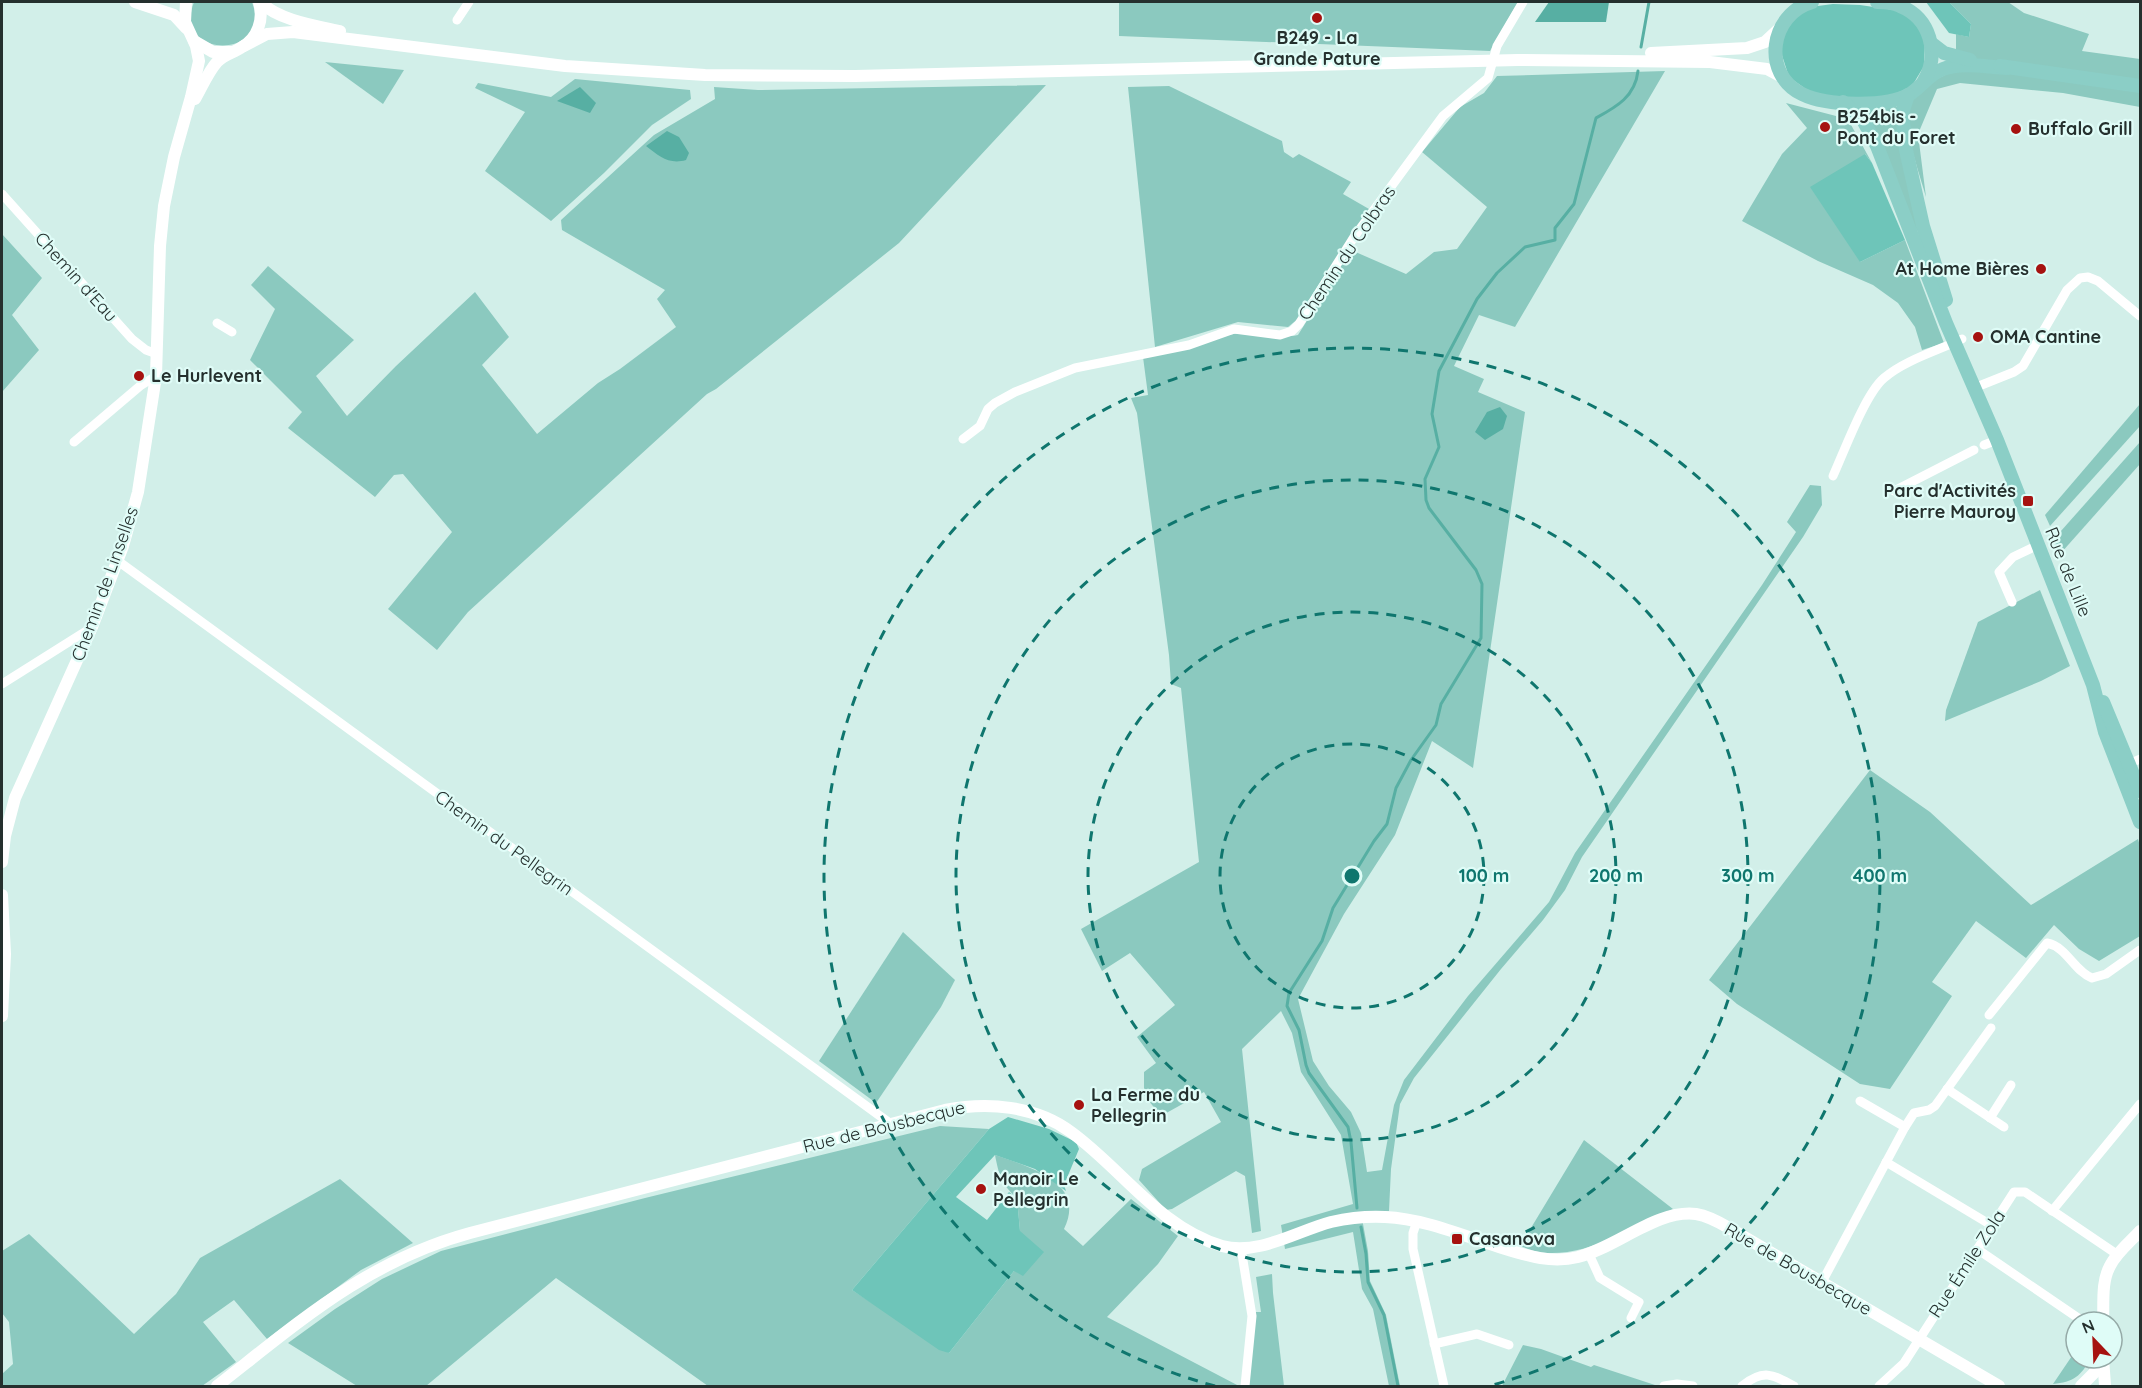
<svg xmlns="http://www.w3.org/2000/svg" width="2142" height="1388" font-family="Quicksand,sans-serif">
<style>
.green{fill:#8bc9bf}
.forest{fill:#6ec5b9}
.water{fill:#57afa3}
.lines{fill:none;stroke-linecap:round;stroke-linejoin:round}
.stream{stroke:#57afa3;stroke-width:3}
.street{stroke:#fff;stroke-width:9}
.secondary{stroke:#fff;stroke-width:12}
.primary{stroke:#8bcec6;stroke-width:14}
.ring{fill:none;stroke:#0f766e;stroke-width:3;stroke-dasharray:10 8}
.poi-dot{fill:#a61210;stroke:#dffcf7;stroke-width:2}
.labels{text-anchor:middle;stroke-width:4.5;stroke-linejoin:round;paint-order:stroke}
.poi-label{font-size:18px;font-weight:bold;fill:#25302e;stroke:#dffcf7;text-anchor:start}
.street-label{font-size:18px;fill:#25302e;stroke:#dffcf7}
.centre{fill:#0f766e;stroke:#dffcf7;stroke-width:3}
.ring-label{font-size:18px;text-anchor:middle;font-weight:bold;fill:#0f766e;stroke:#dffcf7;stroke-width:4.5;stroke-linejoin:round;paint-order:stroke}
</style>
<rect width="100%" height="100%" fill="#d2efe9"/>
<!-- green -->
<g class="green">
<path d="M194,2H252C274,60 171,60 194,2Z"/>
<path d="M1119,2H1518L1490,51L1119,36Z"/>
<path d="M1949,2H2008L2024,13L2089,34L2082,51L2140,59V107L2063,93L1960,83L1937,89L1918,134L1926,197C1921,178 1901,123 1908,106C1914,90 1941,76 1956,70V34L1969,37L1971,24Z"/>
<path d="M325,62L404,70L383,104Z"/>
<path d="M1665,71L1515,327L1479,315L1454,366L1484,379L1478,392L1525,412L1473,768L1432,741L1395,835L1344,914L1298,999L1313,1061L1329,1086L1351,1112L1361,1133L1367,1172L1382,1170L1394,1105L1404,1080L1468,996L1549,902L1575,853L1762,585L1796,532L1787,522L1810,485L1821,486L1822,505L1803,537L1582,857L1565,890L1543,920L1501,969L1414,1078L1400,1104L1391,1169L1389,1211L1361,1213L1368,1251L1370,1281L1386,1315L1400,1386H1389L1373,1309L1362,1289L1353,1232L1285,1249L1281,1225L1353,1204L1341,1135L1301,1072L1292,1033L1281,1011L1242,1049L1261,1231L1252,1233L1245,1176L1236,1171L1172,1209L1166,1210L1139,1180L1142,1169L1221,1122L1204,1092L1161,1116L1144,1095V1072L1156,1063L1137,1037L1175,1005L1130,953L1102,971L1081,929L1199,862L1181,688L1171,684L1169,655L1137,413L1131,398L1148,395L1143,357C1176,349 1212,334 1247,333C1266,333 1278,339 1298,335L1351,250L1406,274L1434,252L1457,249L1487,207L1422,152L1460,107L1484,93L1497,76Z"/>
<path d="M575,79L690,90L691,99L652,125L604,173L551,221L485,171L525,112L475,88L478,83L551,97Z"/>
<path d="M1046,85L899,243L716,389L707,394L468,612L437,650L388,609L452,532L403,474L394,475L375,497L288,428L302,412L250,360L275,309L251,285L268,266L354,340L316,376L347,416L396,366L475,292L509,337L482,365L537,434L598,383L620,369L676,327L657,299L665,290L562,230L561,220L654,135L715,99L714,87L758,90Z"/>
<path d="M1169,86L1282,141L1284,152L1293,158L1299,154L1351,182L1343,194L1369,209L1299,318L1288,327L1238,322L1155,347L1128,87Z"/>
<path d="M1786,103L1836,116L1850,123L1872,163L1865,154L1860,262L1905,240L1944,343L1922,350L1915,327L1898,303L1873,285L1818,261L1742,221L1782,154L1807,128Z"/>
<path d="M1897,107L1919,228L1916,229L1868,116L1863,109Z"/>
<path d="M2,234L42,278L12,315L39,350L2,392Z"/>
<path d="M2140,404V426L2050,526L2045,515Z"/>
<path d="M2140,442V464L2061,553L2053,540Z"/>
<path d="M2040,590L2070,666L2041,681L1945,721L1946,710L1978,622Z"/>
<path d="M1870,770L1930,812L2031,905L2138,839L2140,846V936L2099,961L2079,949L2054,925L2026,958L1976,921L1932,982L1952,996L1890,1089L1860,1084L1737,1004L1709,980Z"/>
<path d="M903,932L955,980L941,1007L876,1103L819,1061Z"/>
<path d="M940,1126L989,1129L852,1290L949,1353L1014,1271L1020,1231L1017,1198C1001,1184 999,1175 995,1155C1029,1167 1087,1182 1064,1229L1083,1246L1131,1199L1178,1236L1158,1264L1107,1317L1239,1386H708L556,1278L426,1386H357L288,1343L335,1309L382,1279L441,1251L645,1198Z"/>
<path d="M1584,1140L1673,1209C1634,1227 1591,1255 1547,1253C1538,1253 1529,1249 1520,1246Z"/>
<path d="M340,1179L413,1243L361,1270L267,1339L234,1300L203,1322L236,1362L202,1386H2V1374L13,1364L9,1322L2,1313V1251L29,1234L134,1334L176,1294L200,1258Z"/>
<path d="M1272,1274L1273,1293L1284,1386H1248L1255,1312H1261L1256,1277Z"/>
<path d="M1523,1345L1541,1349L1591,1367L1594,1365L1655,1385L1502,1386Z"/>
<path d="M2076,1350V1358H2090C2082,1376 2073,1382 2053,1384Z"/>
</g>
<!-- forest -->
<g class="forest">
<path d="M1926,2H1949L1971,24L1969,37L1949,33Z"/>
<path d="M1833,4L1860,5L1894,10L1907,16L1918,26L1925,42L1924,66L1912,86L1889,97L1841,98L1810,92L1789,77L1780,49L1788,24L1810,7Z"/>
<path d="M1865,154L1872,163L1905,240L1860,262L1810,187Z"/>
<path d="M1008,1117L1049,1129L1076,1142L1079,1149L1064,1185L1066,1191L1035,1169L995,1155L956,1197L987,1220L1009,1192L1017,1198L1020,1231L1044,1252L1023,1276L1014,1271L949,1353L939,1350L852,1290L989,1129Z"/>
</g>
<!-- water -->
<g class="water">
<path d="M1549,2H1609L1606,22H1535Z"/>
<path d="M580,87L596,103L590,113L557,101Z"/>
<path d="M667,131L679,137L689,153L686,160C669,165 659,156 646,146Z"/>
<path d="M1500,407L1507,416L1503,429L1485,440L1475,432L1487,412Z"/>
</g>
<g class="lines">
<!-- stream -->
<g class="stream">
<path d="M1641,47L1649,2"/>
<path d="M1357,1208L1351,1142L1348,1127L1309,1073L1306,1065L1299,1030L1287,1006L1289,993L1322,941L1333,908L1374,841L1387,824L1396,788L1411,760L1436,725L1441,704L1481,638L1482,584L1476,570L1429,508L1426,500L1425,479L1439,447L1432,414L1439,371L1477,299L1497,273L1525,247L1555,240V228L1574,204L1596,118C1616,107 1635,97 1638,71"/>
<path d="M1361,1227L1366,1254L1368,1282L1384,1315L1398,1386"/>
</g>
<!-- street -->
<g class="street">
<path d="M457,20L469,2"/>
<path d="M2,194L132,339L146,350L157,354"/>
<path d="M217,323L232,332"/>
<path d="M1974,388L2014,372L2023,366L2067,290L2080,278L2088,277L2098,281L2140,316"/>
<path d="M963,439L980,426L988,409L995,403L1015,392L1075,368L1189,345L1234,329L1280,335L1292,331L1299,324L1354,237L1443,116L1488,78L1497,46L1523,2"/>
<path d="M74,442L140,386L156,376"/>
<path d="M1984,445L1997,440"/>
<path d="M1833,476C1844,452 1865,394 1884,378C1905,360 1937,351 1962,339"/>
<path d="M1894,491L1974,450"/>
<path d="M118,561L891,1124"/>
<path d="M2012,602L1999,572L2013,557L2038,545"/>
<path d="M2,684L91,628"/>
<path d="M2124,766L2140,759"/>
<path d="M1989,1015L2047,943C2067,947 2074,971 2092,978L2106,974L2140,950"/>
<path d="M1947,1089L2004,1127"/>
<path d="M1990,1118L2011,1085"/>
<path d="M1905,1127L1914,1113L1929,1110L1935,1106L1991,1028"/>
<path d="M1886,1162L1991,1225"/>
<path d="M2052,1211L2140,1104"/>
<path d="M1417,1221L1413,1233V1249L1444,1386"/>
<path d="M1241,1248L1252,1316L1245,1386"/>
<path d="M1977,1249L2084,1322"/>
<path d="M1589,1254L1600,1278L1639,1302L1631,1318"/>
<path d="M1822,1282L1905,1127L1860,1101"/>
<path d="M1434,1344L1477,1334L1509,1345"/>
<path d="M1664,1386L1677,1384L1693,1386"/>
<path d="M1742,1386C1763,1369 1772,1374 1794,1386"/>
<path d="M1879,1386L1904,1363L2014,1192H2025L2118,1255"/>
</g>
<!-- secondary -->
<g class="secondary">
<path d="M135,2L174,15L186,28"/>
<path d="M261,2C277,20 317,26 340,31"/>
<path d="M194,41L213,52H231"/>
<path d="M244,46L267,34L293,32L565,66L705,75L855,76L1518,60L1710,62L1767,69L1784,78"/>
<path d="M1651,53L1747,48L1765,42L1780,28"/>
<path d="M195,99C202,87 208,72 217,62C224,54 234,53 242,47C258,38 264,19 259,2"/>
<path d="M2,862L5,836L15,798L92,627L123,546L138,492L156,376L160,246L164,206L174,157L191,97L199,61L196,46L185,22L186,2"/>
<path d="M2,895L5,954L2,1016"/>
<path d="M2103,1322C2104,1304 2101,1282 2110,1266C2116,1253 2130,1242 2140,1231"/>
<path d="M2103,1358L2105,1385"/>
<path d="M217,1386C299,1322 367,1261 470,1233L945,1110C987,1102 1035,1105 1071,1132C1122,1169 1159,1227 1222,1246C1258,1256 1297,1231 1331,1222C1349,1218 1367,1216 1385,1217C1425,1219 1461,1235 1499,1247C1525,1255 1550,1264 1578,1257C1616,1248 1657,1209 1696,1214C1708,1216 1719,1222 1729,1228L1999,1386"/>
<path d="M2081,1386L2094,1373L2100,1358"/>
</g>
<!-- primary -->
<g class="primary">
<path d="M1812,2C1770,14 1761,74 1802,94C1826,106 1887,108 1910,94C1922,86 1929,74 1943,69C1962,62 1986,67 2007,68"/>
<path d="M1877,2C1885,2 1893,2 1900,6C1930,18 1940,53 1924,81"/>
<path d="M1931,43L1944,53L1970,60"/>
<path d="M2000,66L2140,86"/>
<path d="M1908,95L1902,113L1906,150L1923,226L1946,300"/>
<path d="M1843,102L1863,120L1877,146L1946,323L1997,440L2093,685L2105,732L2140,822"/>
<path d="M2103,702L2140,791"/>
</g>
</g>
<!-- distance rings -->
<g class="ring">
<circle cx="1352" cy="876" r="132"/>
<circle cx="1352" cy="876" r="264"/>
<circle cx="1352" cy="876" r="396"/>
<path d="M1215 1386A528 528 0 1 1 1489 1386"/>
</g>
<!-- markers -->
<g class="poi-dot">
<circle cx="1317" cy="18" r="6"/>
<circle cx="1825" cy="127" r="6"/>
<circle cx="2016" cy="129" r="6"/>
<circle cx="2041" cy="269" r="6"/>
<circle cx="1978" cy="337" r="6"/>
<circle cx="139" cy="376" r="6"/>
<rect x="2022" y="495" width="12" height="12" rx="3"/>
<circle cx="1079" cy="1105" r="6"/>
<circle cx="981" cy="1189" r="6"/>
<rect x="1451" y="1233" width="12" height="12" rx="3"/>
</g>
<g class="labels">
<!-- poi labels -->
<g class="poi-label">
<text x="1317" y="44" text-anchor="middle">B249 - La<tspan x="1317" dy="21">Grande Pature</tspan></text>
<text x="1837" y="123">B254bis -<tspan x="1837" dy="21">Pont du Foret</tspan></text>
<text x="2028" y="135">Buffalo Grill</text>
<text x="2029" y="275" text-anchor="end">At Home Bières</text>
<text x="1990" y="343">OMA Cantine</text>
<text x="151" y="382">Le Hurlevent</text>
<text x="2016" y="497" text-anchor="end">Parc d'Activités<tspan x="2016" dy="21">Pierre Mauroy</tspan></text>
<text x="1091" y="1101">La Ferme du<tspan x="1091" dy="21">Pellegrin</tspan></text>
<text x="993" y="1185">Manoir Le<tspan x="993" dy="21">Pellegrin</tspan></text>
<text x="1469" y="1245">Casanova</text>
</g>
<!-- street labels -->
<g class="street-label">
<text transform="translate(1347 253) rotate(-56)" y="6">Chemin du Colbras</text>
<text transform="translate(76 277) rotate(48)" y="6">Chemin d'Eau</text>
<text transform="translate(2068 572) rotate(68)" y="6">Rue de Lille</text>
<text transform="translate(105 584) rotate(-70)" y="6">Chemin de Linselles</text>
<text transform="translate(504 843) rotate(36)" y="6">Chemin du Pellegrin</text>
<text transform="translate(884 1127) rotate(-14)" y="6">Rue de Bousbecque</text>
<text transform="translate(1967 1264) rotate(-57)" y="6">Rue Émile Zola</text>
<text transform="translate(1798 1269) rotate(30)" y="6">Rue de Bousbecque</text>
</g>
</g>
<circle cx="1352" cy="876" r="9" class="centre"/>
<g class="ring-label">
<text x="1484" y="882">100 m</text>
<text x="1616" y="882">200 m</text>
<text x="1748" y="882">300 m</text>
<text x="1880" y="882">400 m</text>
</g>
<!-- border -->
<rect width="2142" height="1388" fill="none" stroke="#25302e" stroke-width="6"/>
<!-- north arrow -->
<g transform="translate(2094 1340) rotate(337)"><circle r="28" fill="#dffcf7" stroke="#95aaa7" stroke-width="1.5"/>
<path d="M0-4.5L10 22L0 15L-10 22Z" fill="#a61210"/>
<text y="-9" font-size="16" font-weight="bold" text-anchor="middle" fill="#25302e">N</text>
</g>
</svg>
